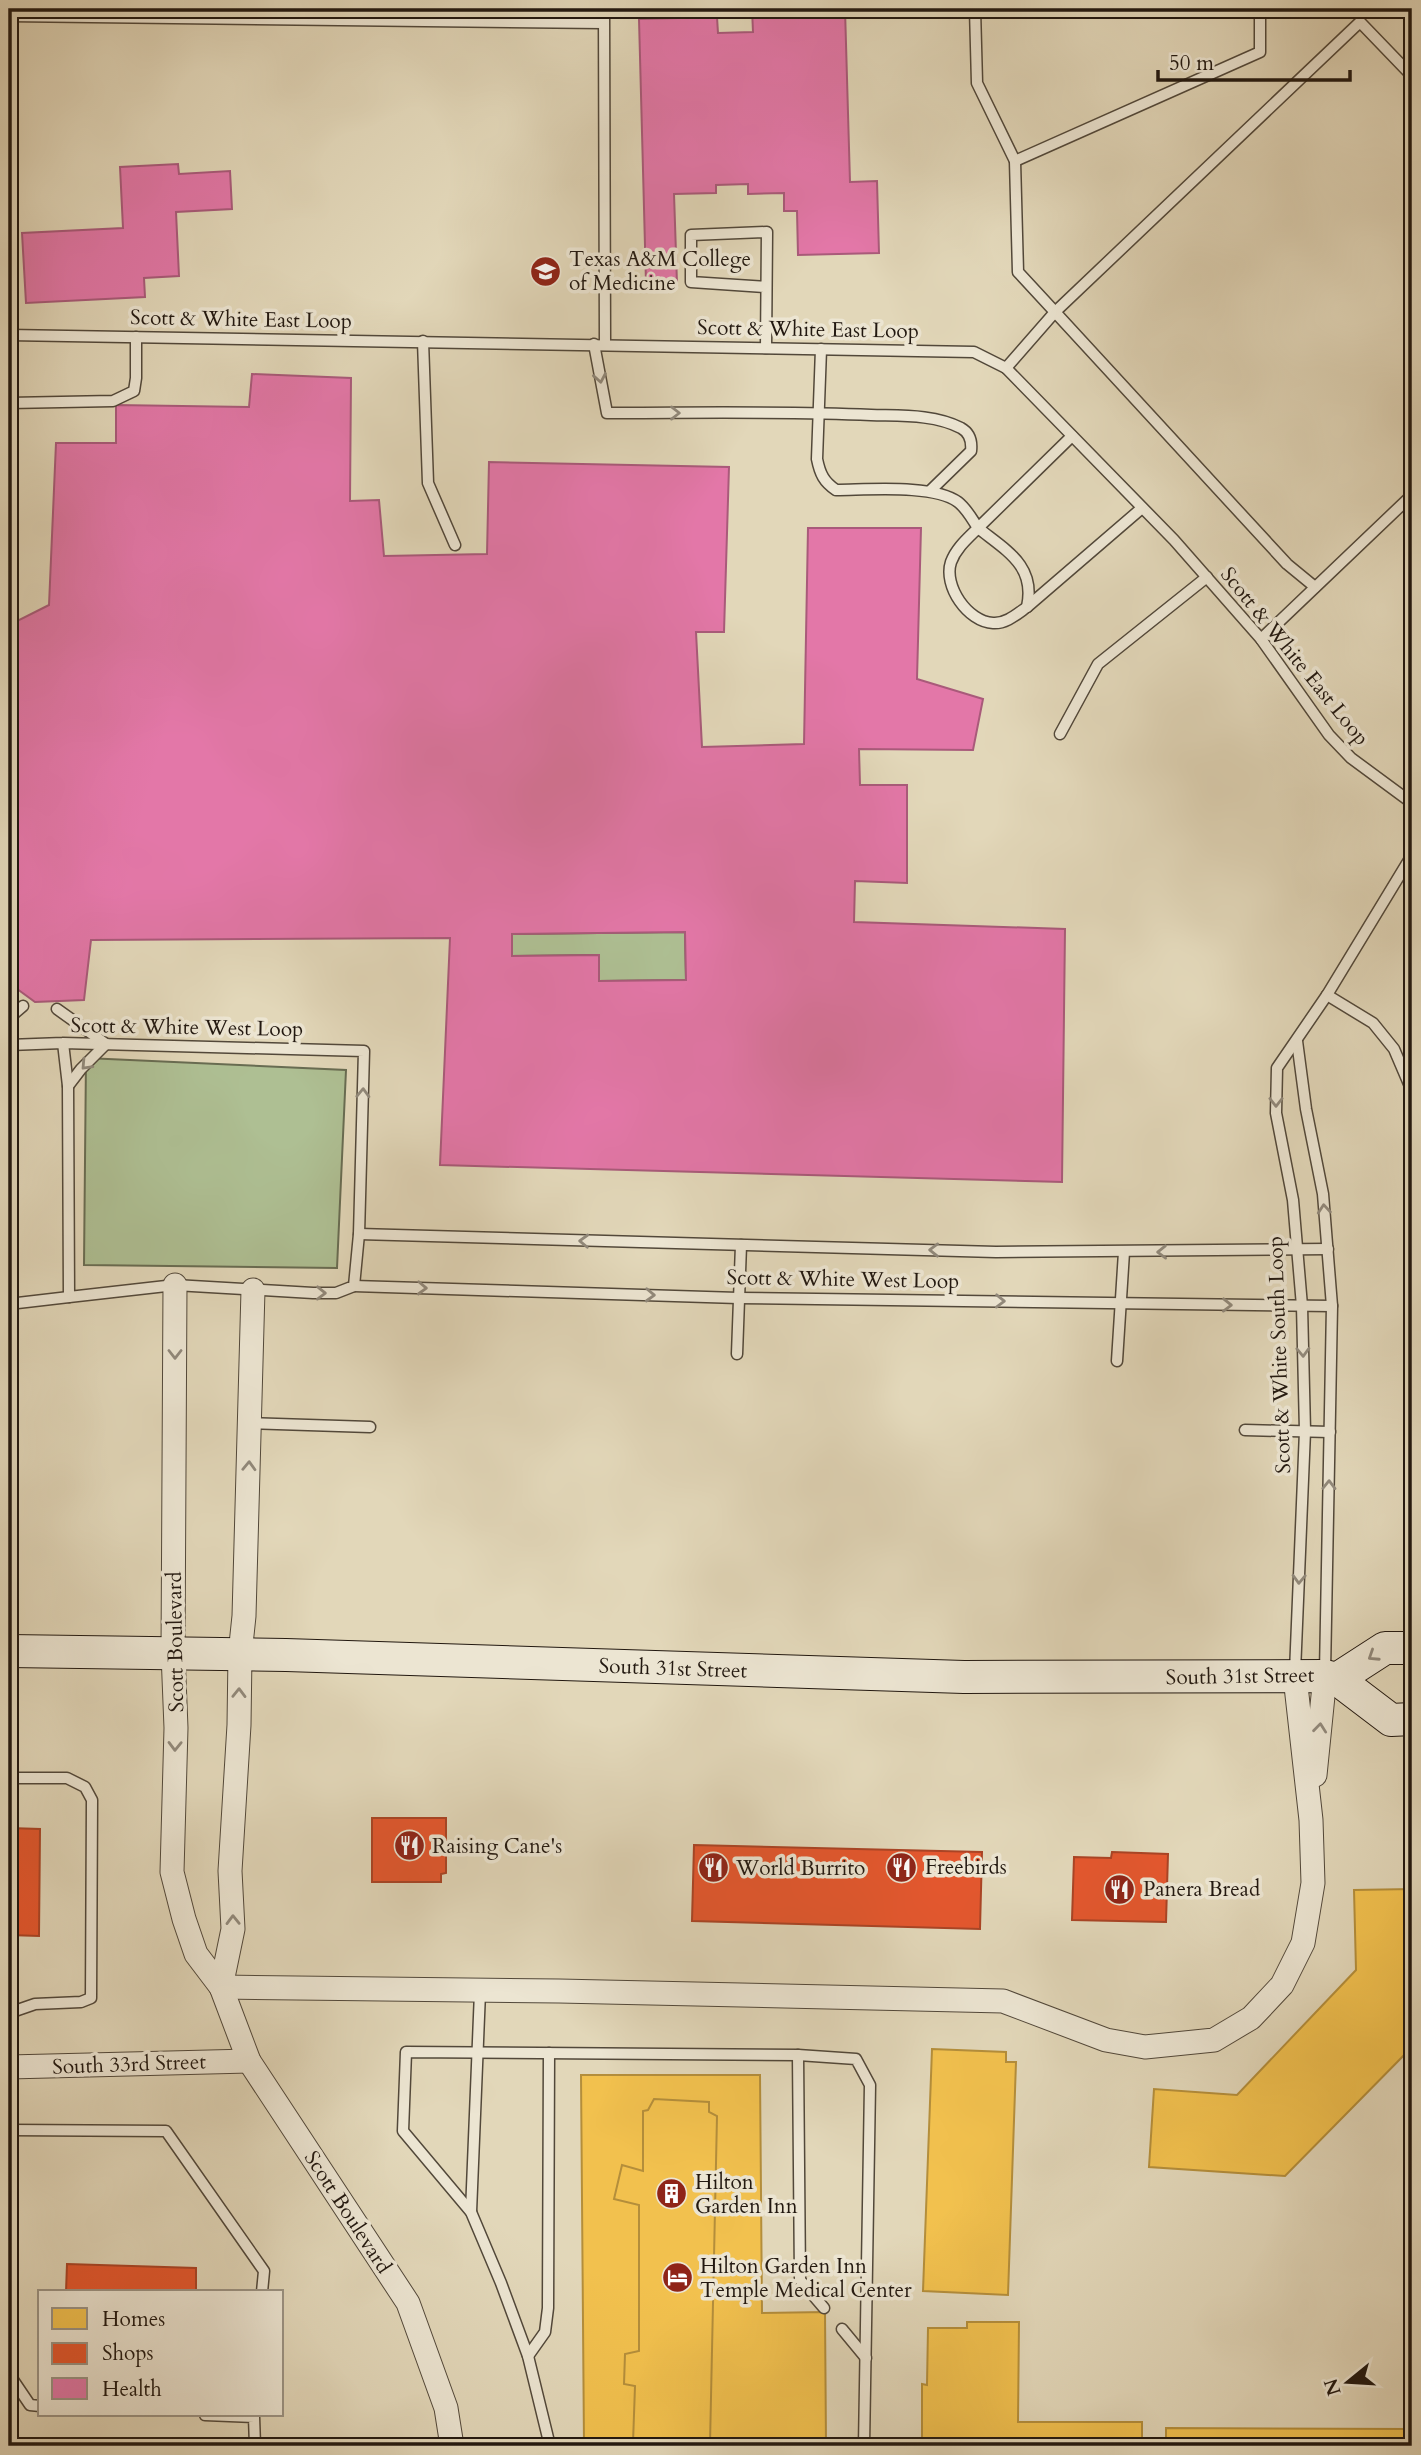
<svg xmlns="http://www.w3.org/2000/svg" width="1421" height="2455" font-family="Cardo,serif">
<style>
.green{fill:#aebf93;stroke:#686c52;stroke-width:2}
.homes{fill:#f2c14e;stroke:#b48e3b;stroke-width:2}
.shops{fill:#e4572e;stroke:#aa4425;stroke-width:2}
.health{fill:#e377a8;stroke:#a95a7a;stroke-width:2;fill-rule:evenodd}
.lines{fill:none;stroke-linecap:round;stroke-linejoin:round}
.service-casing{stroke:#52483a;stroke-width:13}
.minor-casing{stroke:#52483a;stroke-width:25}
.secondary-casing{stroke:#221810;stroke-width:34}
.service{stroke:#ece5d2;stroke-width:10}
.minor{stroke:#ece5d2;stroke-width:23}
.secondary{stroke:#ece5d2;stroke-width:32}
.oneway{stroke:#91897b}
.labels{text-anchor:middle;stroke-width:7;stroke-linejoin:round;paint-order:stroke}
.poi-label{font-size:21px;fill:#221810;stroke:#ece5d2;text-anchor:start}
.street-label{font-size:21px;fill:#221810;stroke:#ece5d2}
</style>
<rect width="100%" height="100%" fill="#e2d7b9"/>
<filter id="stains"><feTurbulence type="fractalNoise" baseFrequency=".00286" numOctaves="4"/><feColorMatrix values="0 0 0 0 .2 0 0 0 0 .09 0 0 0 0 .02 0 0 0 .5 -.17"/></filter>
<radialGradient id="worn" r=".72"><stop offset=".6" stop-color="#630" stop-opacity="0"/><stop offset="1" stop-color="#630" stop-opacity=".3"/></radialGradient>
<!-- green -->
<g class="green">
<path d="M685,932L686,980L599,981V955L512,956V934Z"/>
<path d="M86,1058L346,1070L337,1268L84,1265Z"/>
</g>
<!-- homes -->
<g class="homes">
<path d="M1412,1889V2047L1285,2176L1149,2167L1154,2089L1237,2095L1356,1970L1354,1890Z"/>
<path d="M932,2049L1006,2052V2062H1016L1008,2295L923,2291Z"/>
<path d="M581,2075H760L762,2313L825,2312L826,2445H584Z"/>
<path d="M654,2099L709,2102V2112L717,2116L710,2444L700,2446H658L659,2443H633L635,2386L624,2384L625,2354L639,2351V2205L614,2199L622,2165L643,2171V2111L648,2110Z"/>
<path d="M967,2322H1019L1018,2422H1142V2446H922V2384L927,2385L928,2328H967Z"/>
<path d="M1166,2428L1412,2429V2446H1166Z"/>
</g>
<!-- shops -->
<g class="shops">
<path d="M372,1818H446V1873L441,1874V1882H372Z"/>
<path d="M9,1828L40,1829L39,1936L9,1935Z"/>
<path d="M694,1845L982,1852L980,1929L692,1921Z"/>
<path d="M1112,1852L1168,1854L1166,1922L1072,1920L1074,1857L1111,1858Z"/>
<path d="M67,2264L196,2268V2292H66Z"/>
</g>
<!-- health -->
<g class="health">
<path d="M752,9H845L850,182L877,181L879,253L798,255L797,211H784V193L748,194V184L716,185V193L674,194L677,283H646L639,19L717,17L718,33L753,32Z"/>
<path d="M178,164L179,174L230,171L232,209L176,212L179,276L144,278L145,297L26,303L22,233L123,228L120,167Z"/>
<path d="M252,374L351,378L350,501L379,500L384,556L487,554L489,462L729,467L724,632H696L702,747L804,744L808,528H921L917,679L983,699L973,750L859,749L860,785H907V883L855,881L854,922L1065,929L1062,1182L440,1165L450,938L91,940L84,1000L35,1002L9,983V625L49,605L56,443H116V405L249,407ZM685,932L686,980L599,981V955L512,956V934Z"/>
</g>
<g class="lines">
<defs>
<g id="service">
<path d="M604,9L605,344"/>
<path d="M975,9L977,83L1015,161L1018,272L1055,312L1006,368"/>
<path d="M9,16L603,23"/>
<path d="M1015,161L1260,52V9"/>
<path d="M9,335L974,352L1006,368L1174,540L1261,639L1329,735L1351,758L1412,803"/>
<path d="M423,341L428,483L455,545"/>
<path d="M594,344L607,413C695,413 783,411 871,415C900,416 934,414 961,428C970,433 972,442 971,451L930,491"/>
<path d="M766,348L767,232L691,235V282L766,287"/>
<path d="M821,349L817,459C820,474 824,482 836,490C867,490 934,484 958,502C967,509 972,519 978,528C968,538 956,548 951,562C943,586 968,622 993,623C1006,624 1017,614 1027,607L1142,508"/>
<path d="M9,403L113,401L134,391L136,378V337"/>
<path d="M1315,587L1287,564L1055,312L1360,22L1412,76"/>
<path d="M1027,607C1036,566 1007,551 978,528L1072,436"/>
<path d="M1261,639L1412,495"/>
<path d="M1060,734L1098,664L1207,577"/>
<path d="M1327,995L1373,1023L1394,1049L1412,1091"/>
<path d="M57,1009L106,1044"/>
<path d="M9,1018L23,1006"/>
<path d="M1297,1041L1306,1109L1323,1194L1332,1306L1325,1672"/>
<path d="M9,1045L63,1043L364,1051L359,1234L354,1286L336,1293H313L175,1285L69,1297L68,1086L63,1043"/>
<path d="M68,1086L81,1069L106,1044"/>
<path d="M359,1234L996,1252L1328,1249"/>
<path d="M354,1286L738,1298L1332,1306"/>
<path d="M9,1304L69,1297"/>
<path d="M737,1354L741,1245"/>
<path d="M1117,1361L1124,1252"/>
<path d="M250,1423L370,1427"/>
<path d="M1245,1430L1330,1432"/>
<path d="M1295,1672L1305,1431L1302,1306L1293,1200L1276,1113L1277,1068L1327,995L1412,855"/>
<path d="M9,1778H67L85,1787L92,1800L91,1998L81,2002L35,2004L9,2013"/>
<path d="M798,2055L800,2280L824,2308"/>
<path d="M9,2130L166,2131L264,2271L262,2292"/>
<path d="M471,2212L480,1992"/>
<path d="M842,2329L866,2358"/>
<path d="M528,2356L545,2332L548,2308L549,2053"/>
<path d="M9,2374L30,2405L40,2406"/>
<path d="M205,2415L254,2417L255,2446"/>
<path d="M550,2446L528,2356L501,2283L471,2212L403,2131L406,2052L798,2055L856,2059L870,2085L864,2446"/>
</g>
<g id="minor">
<path d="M175,1285L173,1653L176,1728L172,1872L184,1919L196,1954L221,1987L249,2061L408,2303L446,2408L452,2446"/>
<path d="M1315,1775L1325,1676"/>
<path d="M221,1987L559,1991L1003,2001L1106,2040L1145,2047L1214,2040L1251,2018L1282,1985L1303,1943L1313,1883L1311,1820L1295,1677"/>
<path d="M221,1987L233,1929L230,1871L239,1725L240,1654L244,1616L253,1290"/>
<path d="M9,2067L249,2061"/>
</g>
<g id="secondary">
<path d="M9,1651L286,1655L964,1677L1325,1676L1337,1679L1391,1720L1412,1719"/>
<path d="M1337,1679L1385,1648H1412"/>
</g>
</defs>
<!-- service casing -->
<use href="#service" class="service-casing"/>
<!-- minor casing -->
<use href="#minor" class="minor-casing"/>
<!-- secondary casing -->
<use href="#secondary" class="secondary-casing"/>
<!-- service -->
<use href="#service" class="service"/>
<!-- minor -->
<use href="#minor" class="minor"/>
<!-- secondary -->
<use href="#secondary" class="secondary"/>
</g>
<!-- one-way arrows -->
<defs><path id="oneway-chevron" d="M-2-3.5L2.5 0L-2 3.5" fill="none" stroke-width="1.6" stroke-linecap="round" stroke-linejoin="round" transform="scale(1.75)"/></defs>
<g class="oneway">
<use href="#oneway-chevron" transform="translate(600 378) rotate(80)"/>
<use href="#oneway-chevron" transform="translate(675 413)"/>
<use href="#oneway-chevron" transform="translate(86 1065) rotate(133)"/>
<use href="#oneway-chevron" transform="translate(363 1093) rotate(-88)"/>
<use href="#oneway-chevron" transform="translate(1276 1102) rotate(90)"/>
<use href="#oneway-chevron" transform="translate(1324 1209) rotate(-95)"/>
<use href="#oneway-chevron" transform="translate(584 1241) rotate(-178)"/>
<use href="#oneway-chevron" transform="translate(934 1250) rotate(-179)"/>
<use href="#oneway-chevron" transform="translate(1162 1252) rotate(179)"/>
<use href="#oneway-chevron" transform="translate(422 1288) rotate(2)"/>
<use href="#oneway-chevron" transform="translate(321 1293) rotate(1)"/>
<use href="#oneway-chevron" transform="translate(650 1295) rotate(2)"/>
<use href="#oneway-chevron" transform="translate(1000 1301) rotate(1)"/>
<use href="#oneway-chevron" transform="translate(1227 1305) rotate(1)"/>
<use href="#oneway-chevron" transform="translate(1303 1352) rotate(88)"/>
<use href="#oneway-chevron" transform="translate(175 1354) rotate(90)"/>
<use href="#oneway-chevron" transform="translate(249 1466) rotate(-88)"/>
<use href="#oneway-chevron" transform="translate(1329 1485) rotate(-89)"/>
<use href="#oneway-chevron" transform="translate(1299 1579) rotate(92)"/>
<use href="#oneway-chevron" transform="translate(1373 1656) rotate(147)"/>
<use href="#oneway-chevron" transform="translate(239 1693) rotate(-89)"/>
<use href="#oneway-chevron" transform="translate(1320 1728) rotate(-84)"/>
<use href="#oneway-chevron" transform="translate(175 1746) rotate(91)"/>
<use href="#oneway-chevron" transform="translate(233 1920) rotate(-91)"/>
</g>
<!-- icons -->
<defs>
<symbol id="university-disc" viewBox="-11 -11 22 22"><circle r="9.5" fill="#8f2418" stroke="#ece5d2"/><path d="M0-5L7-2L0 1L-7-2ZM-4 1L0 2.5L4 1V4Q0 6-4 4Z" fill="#fff"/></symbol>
<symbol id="restaurant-disc" viewBox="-11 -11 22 22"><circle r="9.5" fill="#8f2418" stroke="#ece5d2"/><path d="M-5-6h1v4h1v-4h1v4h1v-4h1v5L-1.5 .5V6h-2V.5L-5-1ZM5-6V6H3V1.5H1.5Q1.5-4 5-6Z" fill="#fff"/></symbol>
<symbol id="building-disc" viewBox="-11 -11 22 22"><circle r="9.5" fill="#8f2418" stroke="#ece5d2"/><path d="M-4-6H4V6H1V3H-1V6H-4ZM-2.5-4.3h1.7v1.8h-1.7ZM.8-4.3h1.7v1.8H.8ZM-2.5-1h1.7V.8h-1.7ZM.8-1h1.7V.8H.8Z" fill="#fff"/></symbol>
<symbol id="hotel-disc" viewBox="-11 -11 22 22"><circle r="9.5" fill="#8f2418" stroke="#ece5d2"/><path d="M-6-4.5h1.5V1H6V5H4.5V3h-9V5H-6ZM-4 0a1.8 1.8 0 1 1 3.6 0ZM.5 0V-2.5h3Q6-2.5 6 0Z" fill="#fff"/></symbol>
</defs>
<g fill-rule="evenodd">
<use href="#university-disc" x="528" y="254" width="35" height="35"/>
<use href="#restaurant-disc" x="392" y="1828" width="35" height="35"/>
<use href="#restaurant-disc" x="884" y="1850" width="35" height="35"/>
<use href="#restaurant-disc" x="696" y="1850" width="35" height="35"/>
<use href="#restaurant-disc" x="1102" y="1872" width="35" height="35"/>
<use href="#building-disc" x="654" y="2176" width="35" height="35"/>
<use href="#hotel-disc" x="660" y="2260" width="35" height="35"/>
</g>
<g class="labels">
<!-- poi labels -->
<g class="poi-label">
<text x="569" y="266">Texas A&amp;M College<tspan x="569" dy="24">of Medicine</tspan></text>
<text x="432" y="1853">Raising Cane's</text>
<text x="925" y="1874">Freebirds</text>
<text x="736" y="1875">World Burrito</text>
<text x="1143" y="1896">Panera Bread</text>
<text x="695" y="2189">Hilton<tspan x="695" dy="24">Garden Inn</tspan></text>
<text x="700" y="2273">Hilton Garden Inn<tspan x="700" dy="24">Temple Medical Center</tspan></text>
</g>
<!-- street labels -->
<g class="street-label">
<text transform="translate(241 319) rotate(1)" y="7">Scott &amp; White East Loop</text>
<text transform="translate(808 329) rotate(1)" y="7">Scott &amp; White East Loop</text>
<text transform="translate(1295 656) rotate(51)" y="7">Scott &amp; White East Loop</text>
<text transform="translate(187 1027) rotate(1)" y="7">Scott &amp; White West Loop</text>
<text transform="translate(843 1279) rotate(1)" y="7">Scott &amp; White West Loop</text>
<text transform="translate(1279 1355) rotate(-92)" y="7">Scott &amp; White South Loop</text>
<text transform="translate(175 1642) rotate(-91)" y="7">Scott Boulevard</text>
<text transform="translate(673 1668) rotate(2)" y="7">South 31st Street</text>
<text transform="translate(1240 1676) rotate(-1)" y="7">South 31st Street</text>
<text transform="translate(129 2064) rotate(-2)" y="7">South 33rd Street</text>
<text transform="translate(348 2212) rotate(57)" y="7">Scott Boulevard</text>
</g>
</g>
<!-- margin -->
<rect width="1421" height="2455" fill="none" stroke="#e2d7b9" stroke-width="35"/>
<rect x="10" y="10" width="1400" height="2434" fill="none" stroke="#221810" stroke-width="3.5"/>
<rect x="18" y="18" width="1386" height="2420" fill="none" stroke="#221810" stroke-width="2"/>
<!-- legend -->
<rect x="38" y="2290" width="245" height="126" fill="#ece5d2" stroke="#9b9384" stroke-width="2"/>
<rect x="52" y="2308" width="35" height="21" fill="#f2c14e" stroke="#9b9384" stroke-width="2"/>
<text x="102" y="2326" font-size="21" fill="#221810">Homes</text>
<rect x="52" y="2343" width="35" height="21" fill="#e4572e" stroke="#9b9384" stroke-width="2"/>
<text x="102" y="2360" font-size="21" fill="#221810">Shops</text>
<rect x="52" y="2378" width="35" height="21" fill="#e377a8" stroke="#9b9384" stroke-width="2"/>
<text x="102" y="2396" font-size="21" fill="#221810">Health</text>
<!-- north arrow -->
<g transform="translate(1348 2382) rotate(252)" stroke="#ece5d2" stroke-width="5" paint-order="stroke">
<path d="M0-5L12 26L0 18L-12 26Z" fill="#221810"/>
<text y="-10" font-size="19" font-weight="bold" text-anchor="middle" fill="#221810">N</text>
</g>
<!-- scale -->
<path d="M1158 70v10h192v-10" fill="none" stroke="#221810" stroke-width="3.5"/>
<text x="1169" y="70" font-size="21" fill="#221810" stroke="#ece5d2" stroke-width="5" paint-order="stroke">50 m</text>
<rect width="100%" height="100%" filter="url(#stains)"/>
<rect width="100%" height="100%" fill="url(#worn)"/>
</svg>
